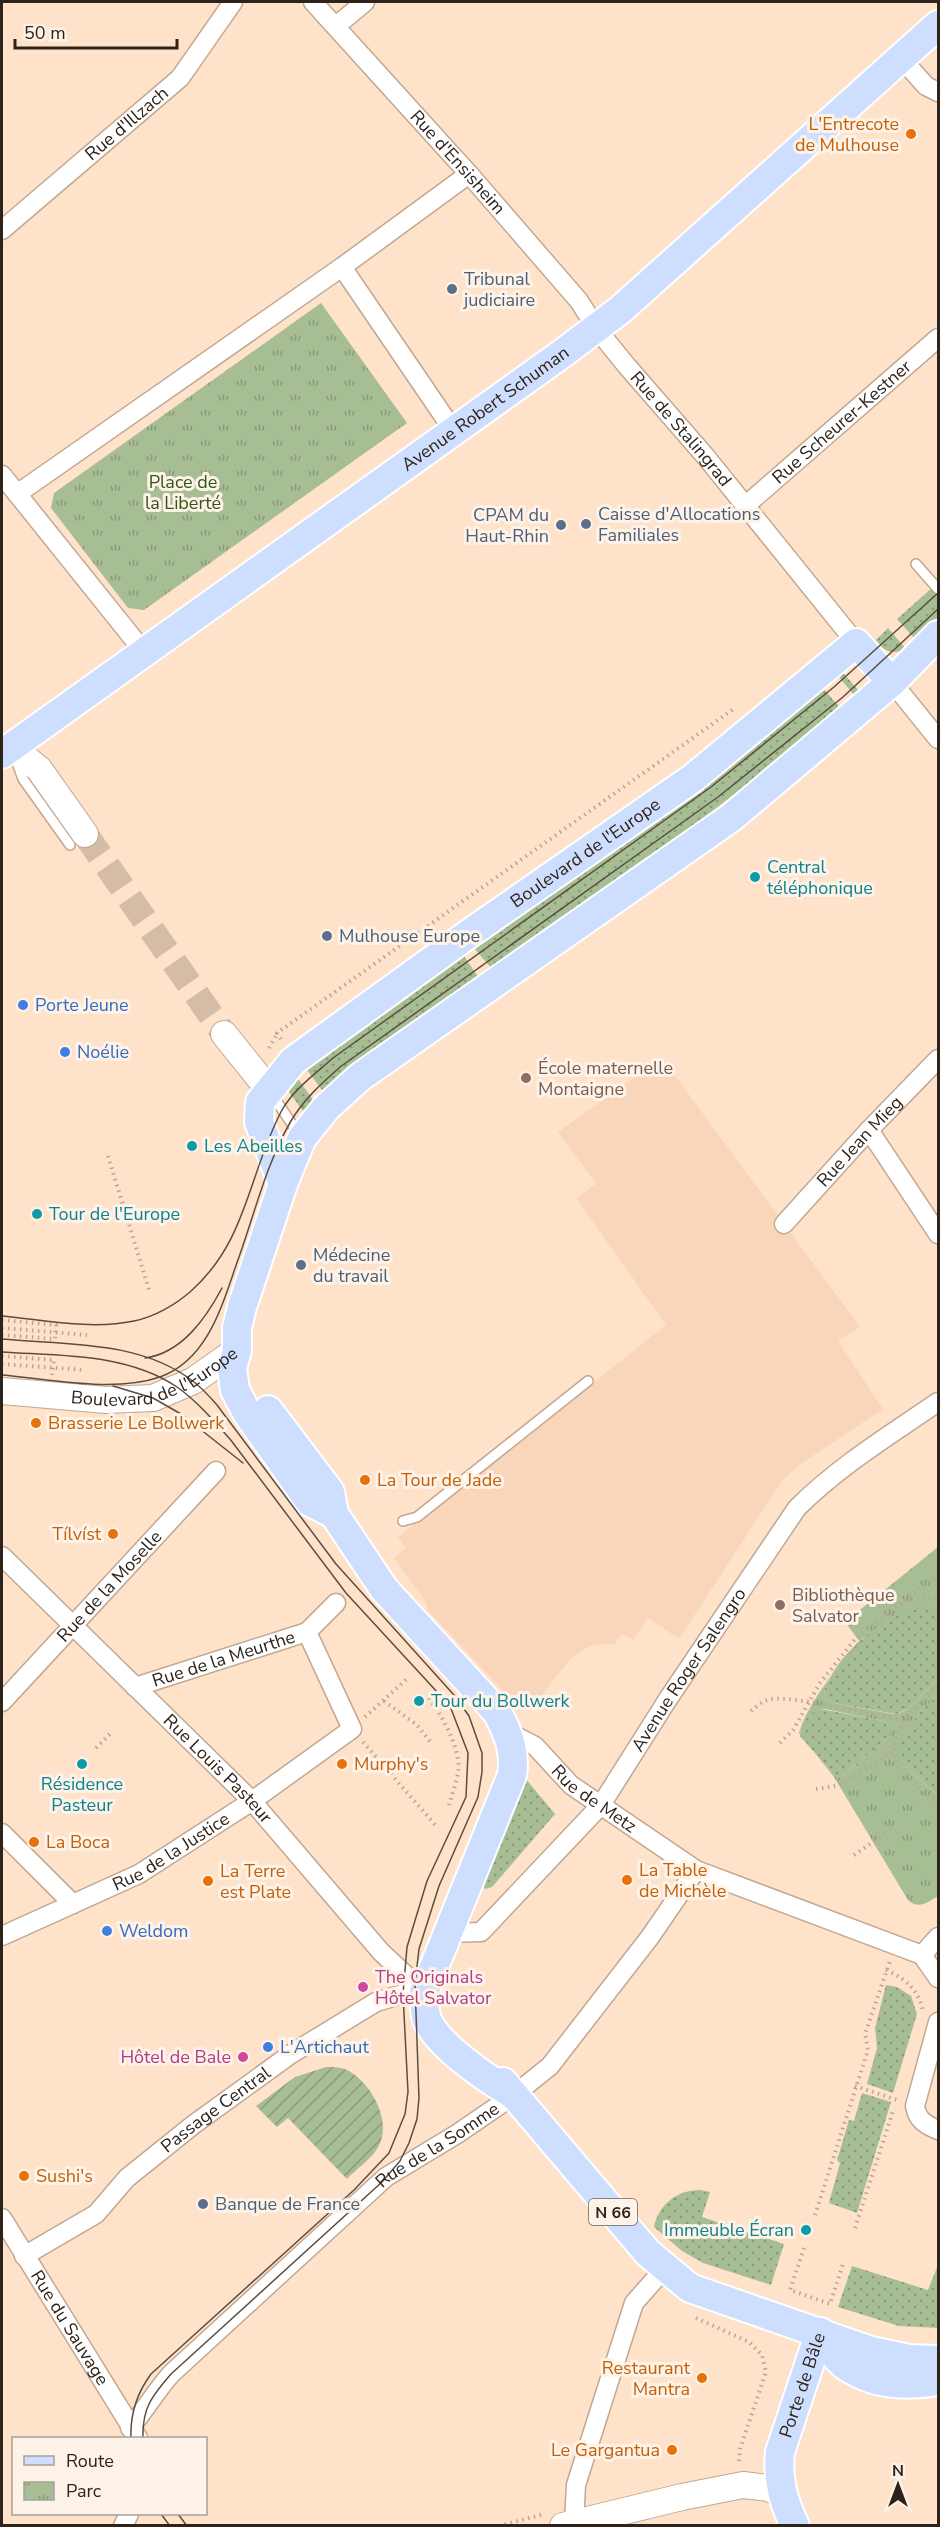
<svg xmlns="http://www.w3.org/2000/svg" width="940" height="2527" font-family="'Nunito Sans',sans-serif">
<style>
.built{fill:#f9d6ba}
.grass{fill:url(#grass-dots)}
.park{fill:url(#park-tufts);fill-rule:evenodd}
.garden{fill:url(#garden-furrows)}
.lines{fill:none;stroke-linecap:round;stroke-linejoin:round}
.secondary-tunnel{stroke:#d5bca7;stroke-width:26;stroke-dasharray:26 13;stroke-linecap:butt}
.lane-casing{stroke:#c2a791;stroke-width:12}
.street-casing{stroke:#c2a791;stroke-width:21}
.secondary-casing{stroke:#c2a791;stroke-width:28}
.primary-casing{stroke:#fff;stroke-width:32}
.path{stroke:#bca592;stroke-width:4;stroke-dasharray:1.5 4.5;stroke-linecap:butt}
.lane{stroke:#fff;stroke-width:9}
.street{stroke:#fff;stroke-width:18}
.secondary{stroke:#fff;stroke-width:26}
.primary{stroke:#cedeff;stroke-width:28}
.tram{stroke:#5c4d41;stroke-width:1.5}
.food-dot{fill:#e8710a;stroke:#fef3e9;stroke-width:2}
.service-dot{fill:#5c6f8a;stroke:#fef3e9;stroke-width:2}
.culture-dot{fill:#0f9aa8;stroke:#fef3e9;stroke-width:2}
.shop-dot{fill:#3f7fe0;stroke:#fef3e9;stroke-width:2}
.education-dot{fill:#8d6e63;stroke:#fef3e9;stroke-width:2}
.hotel-dot{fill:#d1479c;stroke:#fef3e9;stroke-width:2}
.labels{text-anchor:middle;stroke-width:6;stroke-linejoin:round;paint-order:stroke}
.shield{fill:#fef3e9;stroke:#6c6159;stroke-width:1.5}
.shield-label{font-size:16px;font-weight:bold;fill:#2e231b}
.street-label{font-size:18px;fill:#2e231b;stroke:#fef3e9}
.food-label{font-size:18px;fill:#c56008;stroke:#fef3e9;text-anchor:start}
.service-label{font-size:18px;fill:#4e5e75;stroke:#fef3e9;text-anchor:start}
.park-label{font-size:18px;fill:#355513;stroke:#fef3e9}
.culture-label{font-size:18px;fill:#0d838f;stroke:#fef3e9;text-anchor:start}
.shop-label{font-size:18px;fill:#366cbe;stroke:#fef3e9;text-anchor:start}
.education-label{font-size:18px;fill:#785e54;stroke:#fef3e9;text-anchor:start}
.hotel-label{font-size:18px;fill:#b23c85;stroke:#fef3e9;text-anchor:start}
</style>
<defs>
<pattern id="grass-dots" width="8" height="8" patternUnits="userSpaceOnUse" patternTransform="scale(1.5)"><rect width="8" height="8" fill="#a7be95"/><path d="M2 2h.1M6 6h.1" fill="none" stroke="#889a79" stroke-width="1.8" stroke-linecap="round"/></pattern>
<pattern id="park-tufts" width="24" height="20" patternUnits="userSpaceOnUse" patternTransform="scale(1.5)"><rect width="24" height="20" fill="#a7be95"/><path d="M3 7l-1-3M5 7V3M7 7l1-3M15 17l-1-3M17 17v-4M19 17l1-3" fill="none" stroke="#889a79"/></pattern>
<pattern id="garden-furrows" width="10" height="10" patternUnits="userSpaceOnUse" patternTransform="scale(1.5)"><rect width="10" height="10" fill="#a7be95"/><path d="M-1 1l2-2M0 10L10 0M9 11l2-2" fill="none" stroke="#889a79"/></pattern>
</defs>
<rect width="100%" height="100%" fill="#ffe2ca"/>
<!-- built -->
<path class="built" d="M662,1058L860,1327L838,1341L883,1409L799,1465L782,1481L679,1639L648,1618L633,1640L622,1634L615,1644L593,1645L581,1651L570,1659L531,1709L521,1710L428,1610L426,1602L394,1558L406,1548L398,1537L666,1325L576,1198L596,1184L558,1132Z"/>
<!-- grass -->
<g class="grass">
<path d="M933,587L938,594V617L916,640L897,619Z"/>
<path d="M888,628L906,649C893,655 884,652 876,640Z"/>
<path d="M837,666L859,691L854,695L832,669Z"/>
<path d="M817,681L840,708C731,804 610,885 492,969L474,948Z"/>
<path d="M459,949L479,978L325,1094L301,1062Z"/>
<path d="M292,1070L316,1104L307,1112L302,1110L279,1078Z"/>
<path d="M938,1605V1679L908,1709L896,1714L833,1703L826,1698L824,1690C837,1660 869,1628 898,1614C910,1608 925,1606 938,1605Z"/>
<path d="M938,1695V1795C927,1785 912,1775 904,1762C890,1738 923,1709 938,1695Z"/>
<path d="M821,1709L883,1721L890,1728L889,1737L841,1777L837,1778L800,1736C800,1723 809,1712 821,1709Z"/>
<path d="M525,1778L555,1814L492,1887L485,1889L483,1883Z"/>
<path d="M886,1985L897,1987L911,1996L917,2014L893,2093L867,2084L877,2048L875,2028Z"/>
<path d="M862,2093L891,2102L857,2213L829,2203L840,2163L837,2160L849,2120L854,2121Z"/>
<path d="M700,2190L710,2192L702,2217L784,2244L771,2285L703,2263L682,2251L654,2227C659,2204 677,2190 700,2190Z"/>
<path d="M938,2265V2328L899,2326L838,2307L852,2266L928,2290Z"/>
</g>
<!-- park -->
<g class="park">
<path d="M321,303L407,423L144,610L128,608L51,508L54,493Z"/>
<path d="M938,1547L937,1586L938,1605C891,1609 843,1645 824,1690L826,1698L833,1703L893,1714L900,1713L908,1709L938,1679V1695C921,1711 888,1741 907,1766C915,1777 928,1786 938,1795V1896C928,1902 919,1910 908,1900L834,1777L799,1733C806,1707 840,1661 860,1642L845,1622ZM825,1709L883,1721L890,1728L889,1737L841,1777L837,1778L800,1736C800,1722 811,1710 825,1709Z"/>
</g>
<!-- garden -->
<path class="garden" d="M326,2067C334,2067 342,2067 349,2071C372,2084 394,2124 377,2149C370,2160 356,2169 347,2179L288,2118L277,2127L256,2106L295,2077Z"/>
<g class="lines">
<!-- secondary-tunnel -->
<path class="secondary-tunnel" d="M85,834L224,1034"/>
<defs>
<g id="lane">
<path d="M916,564L938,589"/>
<path d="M16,760L23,779L70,845"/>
<path d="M271,1093L300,1136"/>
<path d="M403,1521L417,1517L588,1381"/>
</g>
<g id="street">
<path id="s1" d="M313,2L469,174L579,301L596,328L626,365L706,457L856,643"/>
<path d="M336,26L365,2"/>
<path d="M901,58L926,86L938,92"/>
<path id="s2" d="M2,230L180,78L233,2"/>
<path d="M342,267L453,430"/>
<path d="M2,475L144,652"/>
<path d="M17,494L342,267L469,174"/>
<path id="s3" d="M745,506L938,338"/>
<path d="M892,682L938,739"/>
<path d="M869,1130L938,1234"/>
<path id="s4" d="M784,1224L869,1130L938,1059"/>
<path id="s5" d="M2,1556L252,1801L381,1952L424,1992"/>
<path id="s6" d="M135,1687L307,1632L336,1603"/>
<path id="s7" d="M2,1702L216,1471"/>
<path id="s8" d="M508,1732L535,1746L571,1785L696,1870L922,1955L938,1978"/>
<path d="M2,1833L73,1904"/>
<path id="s9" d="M447,1933L481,1932L601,1805L668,1699L797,1508C839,1466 890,1435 938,1402"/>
<path id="s10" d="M2,1936L139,1874L252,1801L352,1729L307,1632"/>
<path d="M922,1955L938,1937"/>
<path d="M938,2022L915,2106C917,2120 926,2125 938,2130"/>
<path id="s11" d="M2,2218L138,2438"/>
<path id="s12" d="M24,2256L96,2214L127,2178L193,2125L291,2054L376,2002L403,1994L424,1992"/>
<path id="s13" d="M130,2428C145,2410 156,2391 171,2374L386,2177L457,2134L514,2095L550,2066L650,1937L696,1870"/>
<path d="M574,2523L576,2485L634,2303L664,2269"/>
<path d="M123,2526L129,2514"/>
</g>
<g id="secondary">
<path d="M12,747L39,769L85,834"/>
<path d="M224,1034L269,1090"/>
<path id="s14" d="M2,1391L106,1400L153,1398L193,1381L237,1350"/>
<path d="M563,2526L682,2497L743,2485L768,2488L782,2494"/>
</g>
<g id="primary">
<path id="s15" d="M2,754L563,353L620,310L938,25"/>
<path id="s16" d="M283,1184L259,1122L260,1102L293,1061L470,933L693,778L856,643L892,682"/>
<path d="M268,1410L330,1492L334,1514L384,1589L497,1712C508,1733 516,1751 512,1775L424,1992C424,2002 424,2011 427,2020C439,2047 489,2080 514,2095"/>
<path d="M334,1514L310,1502L247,1413L235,1390L232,1369L237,1350V1328L242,1307L283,1184L302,1138L326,1108L360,1077L732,817L892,682L938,635"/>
<path d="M503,2082L648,2253L690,2288L871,2351L909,2359L938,2360"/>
<path d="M820,2332C827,2343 835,2359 846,2366C873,2385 908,2386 938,2381"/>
<path id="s17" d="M795,2526C783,2501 777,2479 780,2452L820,2332"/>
</g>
</defs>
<!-- lane casing -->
<use href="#lane" class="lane-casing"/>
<!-- street casing -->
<use href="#street" class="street-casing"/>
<!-- secondary casing -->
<use href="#secondary" class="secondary-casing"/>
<!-- primary casing -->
<use href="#primary" class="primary-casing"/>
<!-- path -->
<g class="path">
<path d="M281,1039L277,1033L735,708"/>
<path d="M269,1048L277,1034"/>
<path d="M108,1156L150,1293"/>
<path d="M2,1320L56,1325L55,1339L2,1335"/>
<path d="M2,1328L87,1335"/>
<path d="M2,1356L54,1360L52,1375"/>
<path d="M2,1364L85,1370"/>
<path d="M905,1601L938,1598"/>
<path d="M938,1687C918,1703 883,1736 897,1765C902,1776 928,1795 938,1803"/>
<path d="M429,1698C442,1716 462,1750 458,1773C456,1784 452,1795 449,1805"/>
<path d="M384,1701L417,1725L432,1744"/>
<path d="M751,1711C756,1707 761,1702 767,1700C782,1693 883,1716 905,1721"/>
<path d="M365,1717L409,1677"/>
<path d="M363,1742L437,1827"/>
<path d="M780,1743L793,1730L820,1683L856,1638L938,1575"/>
<path d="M96,1748L112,1732"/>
<path d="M816,1789L839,1785L894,1751"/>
<path d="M854,1855L885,1834"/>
<path d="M886,1970C906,1979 919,1990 923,2012"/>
<path d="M855,2086L897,2100"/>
<path d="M815,2215L868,2050L865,2034L890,1961"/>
<path d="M855,2228L894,2108"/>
<path d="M804,2248L790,2290L830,2304L844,2261"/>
<path d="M696,2318L749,2342L762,2355L766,2372L740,2449L739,2462"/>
<path d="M499,2526L544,2514"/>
</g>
<!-- lane -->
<use href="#lane" class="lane"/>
<!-- street -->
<use href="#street" class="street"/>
<!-- secondary -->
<use href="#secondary" class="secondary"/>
<!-- primary -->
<use href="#primary" class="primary"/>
<!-- tram -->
<g class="tram">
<path d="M2,1316C44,1320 91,1330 134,1321C154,1317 175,1305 190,1292C248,1241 248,1174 282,1110C294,1089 315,1074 333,1058L711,787L834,687L938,593"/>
<path d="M2,1339C65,1345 141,1340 194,1382C202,1388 210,1397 217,1405L336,1564L454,1695L469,1716L482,1753V1772L478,1797L439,1886L419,1949L415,1984L419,2098L417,2119L409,2143L400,2161L382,2182L171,2374C152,2396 142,2408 143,2438"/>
<path d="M2,1352C60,1356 126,1353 177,1387C197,1401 214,1421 230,1439L346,1593L450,1706L468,1753L466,1797L427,1881L407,1947L403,1994L408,2092L405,2114L389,2153L354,2190L151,2374C137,2393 130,2414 131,2438"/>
<path d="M145,1358C182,1353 206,1318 222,1288"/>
<path d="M2,1375C50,1379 113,1393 160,1377C210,1359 223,1301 239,1257C255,1212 267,1162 291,1121C304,1099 321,1084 340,1067L718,797L843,697L938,609"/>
<path d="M113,1386L153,1398L181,1414L243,1463"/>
<path d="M161,2514L170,2526"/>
<path d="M178,2514L187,2526"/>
</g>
</g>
<!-- markers -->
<g class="food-dot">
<circle cx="911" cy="134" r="6"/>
<circle cx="36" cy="1423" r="6"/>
<circle cx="365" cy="1480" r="6"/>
<circle cx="113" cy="1534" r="6"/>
<circle cx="342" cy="1764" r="6"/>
<circle cx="34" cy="1842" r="6"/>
<circle cx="627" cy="1880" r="6"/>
<circle cx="208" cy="1881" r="6"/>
<circle cx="24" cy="2176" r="6"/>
<circle cx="702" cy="2378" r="6"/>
<circle cx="672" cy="2450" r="6"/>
</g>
<g class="service-dot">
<circle cx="452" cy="289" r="6"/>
<circle cx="586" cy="524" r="6"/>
<circle cx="561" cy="525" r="6"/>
<circle cx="327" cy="936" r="6"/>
<circle cx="301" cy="1265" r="6"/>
<circle cx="203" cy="2204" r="6"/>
</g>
<g class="culture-dot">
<circle cx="755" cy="877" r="6"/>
<circle cx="192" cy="1146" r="6"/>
<circle cx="37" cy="1214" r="6"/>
<circle cx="419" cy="1701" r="6"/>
<circle cx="82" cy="1764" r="6"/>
<circle cx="806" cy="2230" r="6"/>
</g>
<g class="shop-dot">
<circle cx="23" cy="1005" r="6"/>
<circle cx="65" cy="1052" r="6"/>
<circle cx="107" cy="1931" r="6"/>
<circle cx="268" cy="2047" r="6"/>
</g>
<g class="education-dot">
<circle cx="526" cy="1078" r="6"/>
<circle cx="780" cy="1605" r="6"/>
</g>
<g class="hotel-dot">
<circle cx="363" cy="1987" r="6"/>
<circle cx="243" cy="2057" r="6"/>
</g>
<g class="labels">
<!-- shield labels -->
<rect class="shield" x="589" y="2199" width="48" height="26" rx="4.5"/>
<g class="shield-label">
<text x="613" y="2218">N 66</text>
</g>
<!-- street labels -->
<g class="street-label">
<text dy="6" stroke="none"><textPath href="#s2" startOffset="164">Rue d'Illzach</textPath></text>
<text dy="6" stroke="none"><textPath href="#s1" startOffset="216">Rue d'Ensisheim</textPath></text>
<text dy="6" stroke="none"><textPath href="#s15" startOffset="594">Avenue Robert Schuman</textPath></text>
<text dy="6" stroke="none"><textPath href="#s3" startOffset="128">Rue Scheurer-Kestner</textPath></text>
<text dy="6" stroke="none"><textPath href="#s1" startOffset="564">Rue de Stalingrad</textPath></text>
<text dy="6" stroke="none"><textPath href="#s16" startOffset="498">Boulevard de l'Europe</textPath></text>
<text dy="6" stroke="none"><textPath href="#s4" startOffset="112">Rue Jean Mieg</textPath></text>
<text dy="6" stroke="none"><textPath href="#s14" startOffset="158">Boulevard de l'Europe</textPath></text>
<text dy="6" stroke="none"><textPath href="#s7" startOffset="158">Rue de la Moselle</textPath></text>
<text dy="6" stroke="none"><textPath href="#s6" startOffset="93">Rue de la Meurthe</textPath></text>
<text dy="6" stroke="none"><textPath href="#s9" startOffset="370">Avenue Roger Salengro</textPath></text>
<text dy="6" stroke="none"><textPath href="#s5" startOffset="303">Rue Louis Pasteur</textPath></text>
<text dy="6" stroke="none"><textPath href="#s8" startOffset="110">Rue de Metz</textPath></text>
<text dy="6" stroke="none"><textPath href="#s10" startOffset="189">Rue de la Justice</textPath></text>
<text dy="6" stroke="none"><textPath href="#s12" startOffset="243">Passage Central</textPath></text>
<text dy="6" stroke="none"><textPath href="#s13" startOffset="420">Rue de la Somme</textPath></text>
<text dy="6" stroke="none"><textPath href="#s11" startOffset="129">Rue du Sauvage</textPath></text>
<text dy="6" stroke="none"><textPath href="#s17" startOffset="147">Porte de Bâle</textPath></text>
</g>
<!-- food labels -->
<g class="food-label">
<text x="899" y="130" text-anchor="end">L'Entrecote<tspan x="899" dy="21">de Mulhouse</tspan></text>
<text x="48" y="1429">Brasserie Le Bollwerk</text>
<text x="377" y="1486">La Tour de Jade</text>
<text x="101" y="1540" text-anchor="end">Tílvíst</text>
<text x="354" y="1770">Murphy's</text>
<text x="46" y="1848">La Boca</text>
<text x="639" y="1876">La Table<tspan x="639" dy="21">de Michèle</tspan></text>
<text x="220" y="1877">La Terre<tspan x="220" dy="21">est Plate</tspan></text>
<text x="36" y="2182">Sushi's</text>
<text x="690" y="2374" text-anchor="end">Restaurant<tspan x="690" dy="21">Mantra</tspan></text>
<text x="660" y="2456" text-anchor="end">Le Gargantua</text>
</g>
<!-- service labels -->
<g class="service-label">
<text x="464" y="285">Tribunal<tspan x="464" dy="21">judiciaire</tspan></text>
<text x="598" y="520">Caisse d'Allocations<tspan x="598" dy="21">Familiales</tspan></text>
<text x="549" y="521" text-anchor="end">CPAM du<tspan x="549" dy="21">Haut-Rhin</tspan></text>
<text x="339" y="942">Mulhouse Europe</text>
<text x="313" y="1261">Médecine<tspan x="313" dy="21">du travail</tspan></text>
<text x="215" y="2210">Banque de France</text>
</g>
<!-- park labels -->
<g class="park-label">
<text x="183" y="488">Place de<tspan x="183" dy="21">la Liberté</tspan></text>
</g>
<!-- culture labels -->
<g class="culture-label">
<text x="767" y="873">Central<tspan x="767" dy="21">téléphonique</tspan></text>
<text x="204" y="1152">Les Abeilles</text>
<text x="49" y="1220">Tour de l'Europe</text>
<text x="431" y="1707">Tour du Bollwerk</text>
<text x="82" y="1790" text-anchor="middle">Résidence<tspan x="82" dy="21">Pasteur</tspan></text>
<text x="794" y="2236" text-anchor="end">Immeuble Écran</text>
</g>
<!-- shop labels -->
<g class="shop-label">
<text x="35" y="1011">Porte Jeune</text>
<text x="77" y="1058">Noélie</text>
<text x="119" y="1937">Weldom</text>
<text x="280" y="2053">L'Artichaut</text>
</g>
<!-- education labels -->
<g class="education-label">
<text x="538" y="1074">École maternelle<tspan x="538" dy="21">Montaigne</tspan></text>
<text x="792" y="1601">Bibliothèque<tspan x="792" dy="21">Salvator</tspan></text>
</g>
<!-- hotel labels -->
<g class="hotel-label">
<text x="375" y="1983">The Originals<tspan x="375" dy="21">Hôtel Salvator</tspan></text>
<text x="231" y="2063" text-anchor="end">Hôtel de Bale</text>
</g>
</g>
<!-- border -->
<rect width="940" height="2527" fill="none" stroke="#2e231b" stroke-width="6"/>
<!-- legend -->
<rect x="12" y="2437" width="195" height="78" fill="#fef3e9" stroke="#aba097" stroke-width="1.5"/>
<rect x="24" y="2456" width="30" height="9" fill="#cedeff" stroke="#aba097" stroke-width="1.5"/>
<text x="66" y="2467" font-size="18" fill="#2e231b">Route</text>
<rect x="24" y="2482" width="30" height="18" fill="url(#park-tufts)" stroke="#aba097" stroke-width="1.5"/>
<text x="66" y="2497" font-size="18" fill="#2e231b">Parc</text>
<!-- north arrow -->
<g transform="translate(898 2485)" stroke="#fef3e9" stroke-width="4.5" paint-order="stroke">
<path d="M0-4.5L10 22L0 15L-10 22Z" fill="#2e231b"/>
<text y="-9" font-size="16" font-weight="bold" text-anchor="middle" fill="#2e231b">N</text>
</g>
<!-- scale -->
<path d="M15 39v9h162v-9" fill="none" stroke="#2e231b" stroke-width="3"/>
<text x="24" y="39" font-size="18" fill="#2e231b" stroke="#fef3e9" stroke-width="4.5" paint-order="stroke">50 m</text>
</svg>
